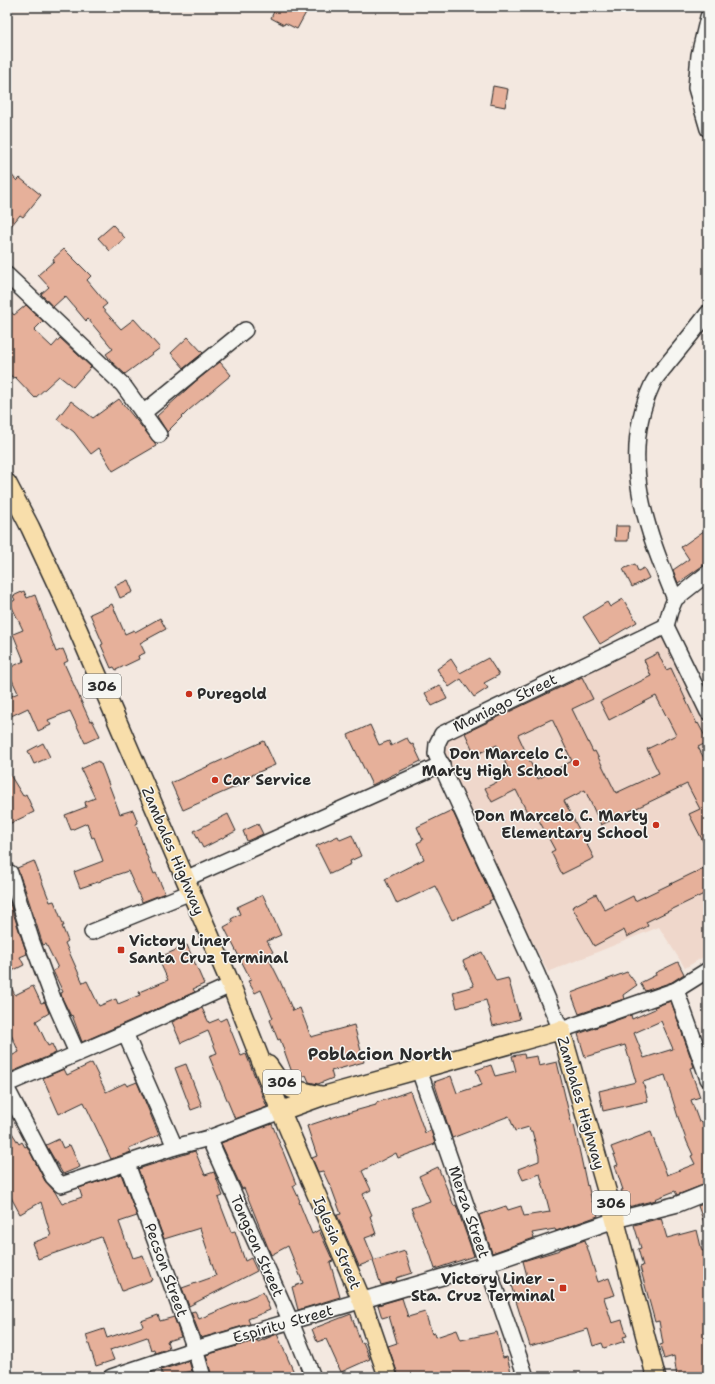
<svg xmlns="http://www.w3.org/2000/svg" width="715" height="1384" font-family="'Shantell Sans',sans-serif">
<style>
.built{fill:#efd7cb}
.building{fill:#e6b09a;stroke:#2b2b2b;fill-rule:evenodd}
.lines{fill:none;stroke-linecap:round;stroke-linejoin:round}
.minor-casing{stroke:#2b2b2b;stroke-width:18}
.major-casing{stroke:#2b2b2b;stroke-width:21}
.minor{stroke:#f6f6f2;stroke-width:15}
.major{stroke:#f8deab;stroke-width:18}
.poi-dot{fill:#c8321e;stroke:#f6f6f2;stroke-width:1.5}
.labels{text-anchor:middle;stroke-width:3;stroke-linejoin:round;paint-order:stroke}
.shield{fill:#f6f6f2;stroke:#686867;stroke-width:1}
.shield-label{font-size:14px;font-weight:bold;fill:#2b2b2b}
.poi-label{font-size:15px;font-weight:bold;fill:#2b2b2b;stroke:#f6f6f2;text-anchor:start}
.street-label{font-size:15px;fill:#2b2b2b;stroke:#f6f6f2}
.quarter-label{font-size:17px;font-weight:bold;fill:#2b2b2b;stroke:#f6f6f2}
</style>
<rect width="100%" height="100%" fill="#f3e8e0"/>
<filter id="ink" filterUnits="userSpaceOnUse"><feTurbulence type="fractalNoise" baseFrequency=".025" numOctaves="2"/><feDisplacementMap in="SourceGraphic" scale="8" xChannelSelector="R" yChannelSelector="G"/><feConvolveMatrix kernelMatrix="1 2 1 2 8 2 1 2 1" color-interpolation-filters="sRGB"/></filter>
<g filter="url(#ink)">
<!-- built -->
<path class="built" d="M662,637L708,730V954L685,968L659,927L548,972L498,875L439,750L443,737Z"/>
<!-- building -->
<g class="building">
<path d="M276,7H309L297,29L285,23L284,25L271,18Z"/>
<path d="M493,86L508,89L505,107L490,104Z"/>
<path d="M7,170L17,181L20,178L41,195L23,217L20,215L7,231Z"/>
<path d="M113,225L125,238L110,251L98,238Z"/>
<path d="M64,249L91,276L87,280L107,304L102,308L121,329L134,319L160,348L125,374L112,362L106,354L113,349L88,319L86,321L65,296L53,307L41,294L49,287L38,275L54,261L53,259Z"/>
<path d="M26,305L43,321L34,330L52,347L60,338L91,367L73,387L59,376L35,398L15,377L14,378L7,373V307L14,315Z"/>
<path d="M188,337L203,353L184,368L171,353Z"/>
<path d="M220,362L231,375L189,410L167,432L157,416L196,381Z"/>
<path d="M119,399L155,443L156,446L113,471L99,448L91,454L74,432L57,419L71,401L93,418Z"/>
<path d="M616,526H629L628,541H615Z"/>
<path d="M708,528V562L678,583L673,570L689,559L681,547Z"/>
<path d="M635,564L638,571L644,568L649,578L632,587L623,569Z"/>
<path d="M128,580L133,592L120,598L115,586Z"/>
<path d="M24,591L27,598L35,595L56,652L63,649L68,661L64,663L90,721L92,720L100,736L85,743L70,711L48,720L51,725L38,731L28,708L7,718V698L18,693L7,669L24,661L13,634L23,630L10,603L15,600L13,596Z"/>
<path d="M623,599L637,622L600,644L583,617L607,602L610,607Z"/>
<path d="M112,604L125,634L134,630L135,632L160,618L166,629L140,643L145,653L138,656L139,659L116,670L114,667L111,668L101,645L103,644L90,614Z"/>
<path d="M658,653L666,670L671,668L697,724L698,723L708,742L698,747L708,766V851L689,814L700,809L687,784L601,825L585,790L564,801L594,858L562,874L551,852L555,850L535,813L529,816L516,790L492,802L485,788L511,775L497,745L475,755L465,733L582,677L593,699L572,709L593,752L595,751L616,793L659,773L647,749L676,735L656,696L609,720L600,702L651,676L644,660ZM552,719L572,761L538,779L518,735Z"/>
<path d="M488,658L499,675L484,683L488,688L474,697L461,679L449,687L437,669L451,659L460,673Z"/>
<path d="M440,685L447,699L432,706L425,693Z"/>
<path d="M370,725L379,745L389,741L391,746L407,738L411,745L413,744L421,761L372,785L348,735Z"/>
<path d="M264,741L275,765L247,777L249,781L183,810L171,783Z"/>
<path d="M43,743L50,757L34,764L28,751Z"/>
<path d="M98,761L100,764H101L120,814L133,810L138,823L136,824L145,851L154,874L156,873L165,893L142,902L128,871L101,880V881L80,888L74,872L103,861L94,837L92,838L87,823L71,830L65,815L86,807L85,802L95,798L81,769Z"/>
<path d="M7,770L23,796L26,794L34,812L7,825Z"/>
<path d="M452,810L493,899L489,901L490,903L452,920L435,886L397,904L385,879L424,859L417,843L423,840L417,827Z"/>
<path d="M228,814L236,831L203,848L194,831Z"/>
<path d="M258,824L263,834L247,841L243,831Z"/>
<path d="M352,835L361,856L350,861L351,864L330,874L316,846L338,836L340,840Z"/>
<path d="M34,861L50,902L54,901L64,926H62L68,941L65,943L83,983L87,981L99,1006L116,999L118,1004L140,995L139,992L168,980L158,958L187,945L204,984L193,989L195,992L82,1042L72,1015L71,1016L62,998L61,993L63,992L53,971L58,968L46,944L43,945L25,889L17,868Z"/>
<path d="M708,866V892L646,922L648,926L627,937L624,930L594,946L572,907L596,894L605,910L633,896L635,901Z"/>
<path d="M7,895L27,954L20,957L24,965L10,972L7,966Z"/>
<path d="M263,895L281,935L267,941L273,952L267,955L280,981L293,1011L300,1008L311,1037L354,1025L364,1062L331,1071L333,1078L318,1084L309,1082L306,1075L297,1079L294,1078L280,1039L278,1040L270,1020L273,1018L261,990L255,993L248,981L251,980L224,927L233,922L231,919L240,914L237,907Z"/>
<path d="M482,952L496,981L508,978L520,1019L493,1026L486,1000L457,1008L453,992L474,986L463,961Z"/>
<path d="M678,962L684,974L672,982L645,991L640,983L656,975L655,973Z"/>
<path d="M627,972L637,985L623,995L624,999L579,1014L571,993Z"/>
<path d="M7,979L15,995L33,986L41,1003L45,1002L49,1013L36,1021L48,1046L52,1044L56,1053L7,1074V1058L19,1052L7,1026Z"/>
<path d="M671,1001L694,1067L690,1068L700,1097L691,1100L699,1122L702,1121L708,1138V1183L677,1195L675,1191L655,1199L656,1200L628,1207L621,1190H623L615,1166L618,1165L611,1147L651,1132L667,1175L695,1164L691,1156L693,1155L687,1142L678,1117L665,1075L643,1082L648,1101L603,1111L599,1091L636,1082L625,1045L585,1057L578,1034L631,1015L632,1019L655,1009L654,1007ZM661,1021L673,1049L644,1058L634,1033Z"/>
<path d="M202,1008L209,1023L219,1019L220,1021L226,1018L241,1056L246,1054L267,1107L235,1119L209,1056L217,1053L208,1031L181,1043L172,1022Z"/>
<path d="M524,1054L525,1058L537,1056L539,1066L557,1062L572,1126L574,1125L577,1139L587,1186L588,1185L592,1202H594L598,1216L556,1231L555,1229L532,1233L534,1238L492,1253L479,1215L506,1206L508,1210L521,1206L524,1216L550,1212L540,1174L523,1180L518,1169L539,1161V1156L532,1131H530L529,1127L515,1131L509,1116L452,1138L434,1082L451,1076L457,1093L482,1085L476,1070L491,1065L495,1076L516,1071L512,1056Z"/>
<path d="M92,1063L106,1092L125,1083L127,1086L137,1082L159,1135L129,1148L131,1152L111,1159L84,1102L59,1114L43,1078L64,1069L67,1075Z"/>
<path d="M186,1064L202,1106L191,1110L175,1068Z"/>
<path d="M410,1091L425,1133L431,1130L435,1144L398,1158L396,1153L362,1171L371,1190L363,1194L372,1215L370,1216L376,1234L365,1238L374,1260L359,1266L337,1215L341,1214L330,1184H329L323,1171L318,1172L312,1158L317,1156L307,1126L340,1115L376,1105V1103Z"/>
<path d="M272,1124L296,1184L293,1186L300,1201L299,1202L312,1234L319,1230L333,1261L330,1262L340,1297L298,1310L292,1287L303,1283L288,1246L271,1255L244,1188L242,1189L221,1143Z"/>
<path d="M7,1125L19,1144L22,1142L25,1147L27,1146L45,1181L55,1192L62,1204L82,1197L79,1188L121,1174L137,1216L119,1222L128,1247H129L133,1258L143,1255L152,1280L122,1291L101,1237L38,1259L32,1243L51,1236L41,1202L20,1214L7,1190Z"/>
<path d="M59,1139L63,1148L70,1145L80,1167L63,1174L46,1145Z"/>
<path d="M195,1151L205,1175L214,1172L223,1196L218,1198L231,1232L235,1231L245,1261L251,1258L257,1271L189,1306L182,1288L216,1276L200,1228L164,1239L138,1169Z"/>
<path d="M438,1167L454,1206L456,1205L474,1256L435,1269L429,1250H428L411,1208L430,1201L419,1176Z"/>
<path d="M708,1202V1227L706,1228L698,1206Z"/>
<path d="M661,1218L667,1238L697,1230L702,1251L708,1249V1377H677L674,1356L664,1359L660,1345L663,1344L659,1321L655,1322L640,1267L643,1266L638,1249L641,1248L634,1225Z"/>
<path d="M585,1240L598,1282L609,1278L615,1295L604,1298L612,1323L622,1320L627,1336L623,1337L625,1341L604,1348L602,1343L593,1346L588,1329L530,1346L510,1282L527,1276L523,1261L560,1250V1249Z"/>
<path d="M405,1251L412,1273L396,1278L397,1281L381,1285L373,1261Z"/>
<path d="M263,1292L270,1310L248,1319L250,1324L201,1338L191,1312L195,1311L199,1319Z"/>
<path d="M402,1298L408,1317L425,1312L432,1334L435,1333L436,1337L457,1330L461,1340L497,1332L503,1358L507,1357L511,1372L490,1377H399L388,1346L397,1343L389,1316L382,1318L378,1305Z"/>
<path d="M351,1314L361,1343L363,1342L370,1359L341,1372L326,1339L317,1342L312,1329Z"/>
<path d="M158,1315L160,1321L174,1317L181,1337L167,1341L169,1348L155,1353L154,1349L151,1350L147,1337L110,1350L114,1360L96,1366L86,1335L104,1329L107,1338L143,1326L141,1321Z"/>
<path d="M277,1334L296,1377H268L267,1374L258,1377H212L206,1355L257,1340L258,1342Z"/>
<path d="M189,1361L192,1371L184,1373L186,1377H163L161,1370Z"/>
</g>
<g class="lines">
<defs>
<g id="minor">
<path d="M708,17L699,55L696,88L708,129"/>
<path d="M7,275L123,385L159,435"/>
<path d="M143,413L245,330"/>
<path d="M675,599C647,530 618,459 652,385C655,377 663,370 668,363C682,346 695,330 708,313"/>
<path d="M666,626L442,734L437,744L436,754L537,974L561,1030L676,990L708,970"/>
<path d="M666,626L708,712"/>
<path d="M666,626L670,611L675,599L708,573"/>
<path d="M10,873L32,942L54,1001L77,1053"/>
<path d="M185,879L442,764"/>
<path d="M92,932L191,892"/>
<path d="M676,990L708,1079"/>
<path d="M125,1033L175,1147"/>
<path d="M419,1070L526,1377"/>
<path d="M7,1084L125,1033L231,985"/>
<path d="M7,1089L53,1177L61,1185L175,1147L209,1138L281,1111"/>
<path d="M209,1138L291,1322L313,1377"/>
<path d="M127,1164L195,1349L203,1377"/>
<path d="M111,1377L195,1349L487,1264L615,1220L678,1204L708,1192"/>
</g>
<g id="major">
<path d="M7,483L30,527L78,630L231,985L277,1102L362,1301L388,1377"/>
<path d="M268,1065L277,1078L292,1089L323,1096"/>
<path d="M281,1111L323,1096L561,1030L615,1220L656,1377"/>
</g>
</defs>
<!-- minor casing -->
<use href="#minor" class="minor-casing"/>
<!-- major casing -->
<use href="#major" class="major-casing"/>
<!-- minor -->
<use href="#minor" class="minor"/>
<!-- major -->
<use href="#major" class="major"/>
</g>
</g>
<!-- markers -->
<g class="poi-dot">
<circle cx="189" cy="694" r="4"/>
<circle cx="576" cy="763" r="4"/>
<circle cx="215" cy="780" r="4"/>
<circle cx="656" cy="825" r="4"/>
<rect x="117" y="946" width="8" height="8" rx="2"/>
<rect x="559" y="1284" width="8" height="8" rx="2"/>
</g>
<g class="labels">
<!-- shield labels -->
<g class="shield">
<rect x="83" y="674" width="38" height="24" rx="3"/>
<rect x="263" y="1070" width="38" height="24" rx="3"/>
<rect x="592" y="1191" width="38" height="24" rx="3"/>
</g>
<g class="shield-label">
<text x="102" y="691">306</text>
<text x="282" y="1087">306</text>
<text x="611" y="1208">306</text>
</g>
<!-- poi labels -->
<g class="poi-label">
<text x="197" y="699">Puregold</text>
<text x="568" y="759" text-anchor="end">Don Marcelo C.<tspan x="568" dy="17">Marty High School</tspan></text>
<text x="223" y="785">Car Service</text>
<text x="648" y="821" text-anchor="end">Don Marcelo C. Marty<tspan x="648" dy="17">Elementary School</tspan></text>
<text x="129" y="946">Victory Liner<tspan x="129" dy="17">Santa Cruz Terminal</tspan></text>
<text x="555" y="1284" text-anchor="end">Victory Liner -<tspan x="555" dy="17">Sta. Cruz Terminal</tspan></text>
</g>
<!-- street labels -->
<g class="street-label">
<text transform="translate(505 703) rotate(-26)" y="5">Maniago Street</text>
<text transform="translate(173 851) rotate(67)" y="5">Zambales Highway</text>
<text transform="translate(581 1103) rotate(74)" y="5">Zambales Highway</text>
<text transform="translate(469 1212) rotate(71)" y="5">Merza Street</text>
<text transform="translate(337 1243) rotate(67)" y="5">Iglesia Street</text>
<text transform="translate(257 1246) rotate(66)" y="5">Tongson Street</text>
<text transform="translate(166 1270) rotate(70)" y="5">Pecson Street</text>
<text transform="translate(283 1324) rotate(-16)" y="5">Espiritu Street</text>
</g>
<!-- quarter labels -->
<g class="quarter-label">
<text x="380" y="1060">Poblacion North</text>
</g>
</g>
<!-- margin -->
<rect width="715" height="1384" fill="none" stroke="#f6f6f2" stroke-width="24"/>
<rect x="12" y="12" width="691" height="1360" fill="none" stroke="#2b2b2b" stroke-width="1.5" filter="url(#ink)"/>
</svg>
